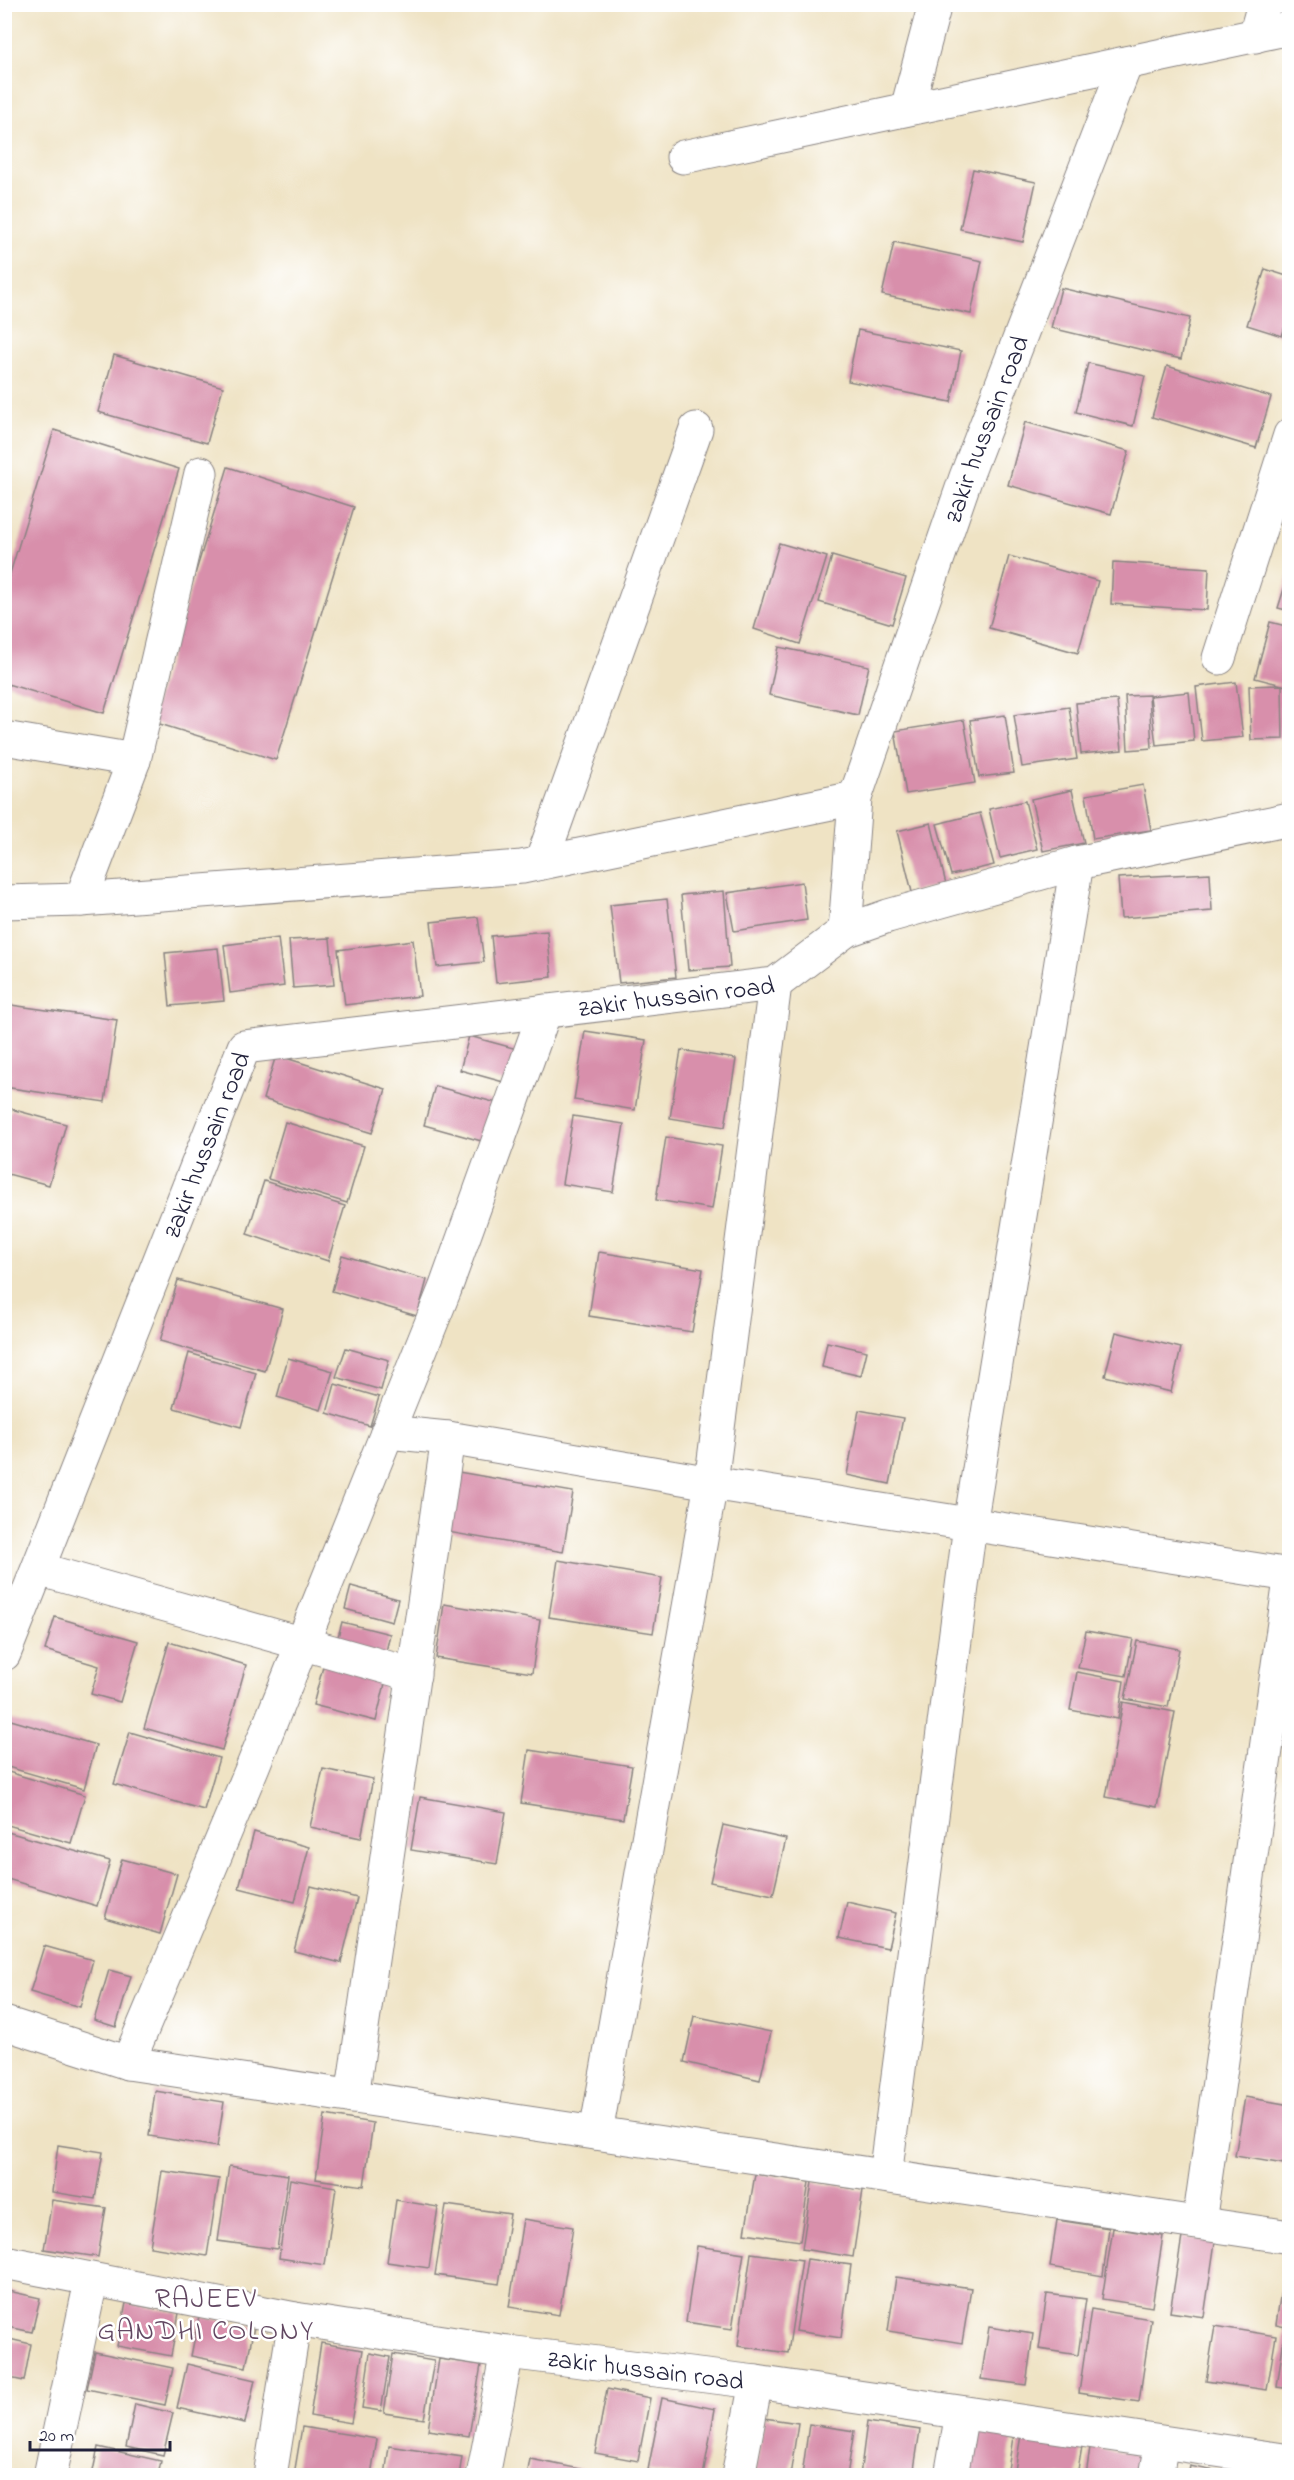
<svg xmlns="http://www.w3.org/2000/svg" width="1294" height="2480" font-family="'Indie Flower',sans-serif">
<style>
.building{fill:#d88fab}
.lines{fill:none;stroke-linecap:round;stroke-linejoin:round}
.minor-casing{stroke:#888280;stroke-width:35}
.minor{stroke:#fff;stroke-width:33}
.labels{text-anchor:middle;stroke-width:5;stroke-linejoin:round;paint-order:stroke}
.street-label{font-size:26px;fill:#22223b;stroke:#fff}
.quarter-label{font-size:28px;letter-spacing:1.5px;fill:#624862;stroke:#fff}
</style>
<rect width="100%" height="100%" fill="#fff"/>
<filter id="ink" filterUnits="userSpaceOnUse"><feTurbulence type="fractalNoise" baseFrequency=".0167" numOctaves="2"/><feDisplacementMap in="SourceGraphic" scale="12" xChannelSelector="R" yChannelSelector="G"/><feConvolveMatrix kernelMatrix="1 2 1 2 8 2 1 2 1" color-interpolation-filters="sRGB"/></filter>
<filter id="wash" filterUnits="userSpaceOnUse"><feTurbulence type="fractalNoise" baseFrequency=".008" numOctaves="4" result="noise"/><feDisplacementMap in="SourceGraphic" scale="24" xChannelSelector="R" yChannelSelector="G"/><feGaussianBlur stdDeviation="1.35" result="paint"/><feColorMatrix in="noise" values="0 0 0 0 0 0 0 0 0 0 0 0 0 0 0 0 0 1.4 0 .05"/><feComposite in="paint" operator="in"/></filter>
<g filter="url(#wash)">
<rect width="100%" height="100%" fill="#efe3c4"/>
<g id="blocks">
<!-- building -->
<g class="building">
<path d="M973,169L1036,182L1023,242L960,229Z"/>
<path d="M894,242L982,261L971,314L882,295Z"/>
<path d="M1265,269L1290,277V312L1282,336L1247,325Z"/>
<path d="M1061,288L1190,318L1181,359L1051,328Z"/>
<path d="M858,330L961,351L951,402L848,381Z"/>
<path d="M114,355L223,387L207,443L98,412Z"/>
<path d="M1088,363L1145,376L1133,426L1076,412Z"/>
<path d="M1167,366L1271,397L1256,448L1152,417Z"/>
<path d="M1025,422L1129,451L1111,514L1008,485Z"/>
<path d="M54,430L179,469L104,713L4,683V593Z"/>
<path d="M228,467L354,507L276,760L150,721Z"/>
<path d="M779,543L827,557L800,644L754,629Z"/>
<path d="M832,556L906,578L892,624L819,602Z"/>
<path d="M1009,556L1098,581L1078,653L989,628Z"/>
<path d="M1113,562L1209,568L1207,610L1111,604Z"/>
<path d="M1290,570V611L1278,608Z"/>
<path d="M1270,622L1290,627V687L1255,678Z"/>
<path d="M779,647L869,666L858,715L769,695Z"/>
<path d="M1236,682L1243,737L1202,741L1196,687Z"/>
<path d="M1282,685L1283,739L1251,740L1249,686Z"/>
<path d="M1189,692L1194,741L1156,745L1150,696Z"/>
<path d="M1149,695L1152,748L1128,750L1125,696Z"/>
<path d="M1117,700L1122,750L1081,754L1076,703Z"/>
<path d="M1069,707L1077,759L1022,767L1014,715Z"/>
<path d="M1005,715L1014,773L979,777L970,720Z"/>
<path d="M964,720L975,783L906,794L895,731Z"/>
<path d="M1143,785L1151,830L1093,839L1086,795Z"/>
<path d="M1072,790L1084,843L1043,851L1031,799Z"/>
<path d="M1025,801L1037,849L1000,858L989,809Z"/>
<path d="M980,813L994,865L951,875L937,824Z"/>
<path d="M931,823L946,884L912,892L897,831Z"/>
<path d="M1210,873L1212,911L1121,918L1118,878Z"/>
<path d="M802,882L807,920L734,931L727,893Z"/>
<path d="M724,891L730,967L688,970L681,895Z"/>
<path d="M667,899L676,977L619,983L610,905Z"/>
<path d="M478,917L484,962L437,967L431,922Z"/>
<path d="M547,931L552,977L496,983L491,936Z"/>
<path d="M278,938L284,986L230,993L224,945Z"/>
<path d="M330,938L334,985L293,988L289,940Z"/>
<path d="M413,940L420,996L345,1005L338,950Z"/>
<path d="M218,948L224,1001L170,1006L165,953Z"/>
<path d="M4,1004L117,1020L105,1102L4,1087Z"/>
<path d="M585,1031L646,1040L635,1110L574,1100Z"/>
<path d="M469,1036L517,1049L507,1083L460,1070Z"/>
<path d="M681,1050L736,1059L725,1127L670,1118Z"/>
<path d="M276,1055L386,1089L372,1133L263,1099Z"/>
<path d="M435,1086L497,1103L485,1142L424,1125Z"/>
<path d="M11,1109L66,1124L49,1185L4,1173V1132Z"/>
<path d="M573,1116L624,1124L613,1192L562,1184Z"/>
<path d="M285,1122L364,1146L347,1203L268,1179Z"/>
<path d="M666,1137L722,1146L712,1209L656,1200Z"/>
<path d="M264,1181L345,1206L328,1261L247,1234Z"/>
<path d="M599,1252L703,1269L692,1332L589,1316Z"/>
<path d="M342,1255L427,1280L417,1316L332,1291Z"/>
<path d="M178,1280L283,1309L265,1371L160,1341Z"/>
<path d="M1116,1332L1181,1348L1171,1392L1105,1376Z"/>
<path d="M827,1342L867,1351L861,1376L822,1367Z"/>
<path d="M346,1348L389,1360L381,1390L336,1377Z"/>
<path d="M189,1353L256,1373L241,1427L174,1408Z"/>
<path d="M288,1358L333,1371L321,1410L277,1397Z"/>
<path d="M335,1384L379,1397L370,1426L327,1413Z"/>
<path d="M859,1410L903,1418L890,1484L847,1475Z"/>
<path d="M447,1470L573,1492L563,1552L436,1530Z"/>
<path d="M558,1560L662,1578L653,1633L549,1617Z"/>
<path d="M351,1586L398,1599L392,1622L345,1609Z"/>
<path d="M444,1604L540,1620L532,1673L436,1658Z"/>
<path d="M55,1617L138,1641L120,1702L91,1694L99,1666L45,1650Z"/>
<path d="M342,1622L390,1634L384,1661L335,1648Z"/>
<path d="M1086,1631L1133,1639L1126,1676L1078,1668Z"/>
<path d="M1137,1641L1179,1649L1168,1707L1125,1699Z"/>
<path d="M169,1642L246,1665L222,1750L144,1728Z"/>
<path d="M325,1659L387,1675L376,1721L313,1705Z"/>
<path d="M1077,1672L1124,1681L1118,1719L1070,1710Z"/>
<path d="M1123,1702L1175,1712L1157,1807L1106,1797Z"/>
<path d="M4,1718L96,1745L84,1789L4,1766Z"/>
<path d="M130,1732L219,1758L204,1810L114,1784Z"/>
<path d="M529,1750L632,1766L623,1819L521,1803Z"/>
<path d="M323,1769L373,1779L361,1838L310,1827Z"/>
<path d="M5,1771L85,1795L71,1843L4,1824Z"/>
<path d="M420,1797L506,1812L497,1864L411,1850Z"/>
<path d="M723,1825L786,1839L773,1895L710,1882Z"/>
<path d="M4,1831L110,1861L97,1906L4,1878Z"/>
<path d="M254,1832L309,1847L295,1902L239,1888Z"/>
<path d="M122,1859L177,1874L160,1934L105,1918Z"/>
<path d="M311,1886L357,1898L341,1963L294,1951Z"/>
<path d="M847,1902L896,1913L888,1948L839,1938Z"/>
<path d="M44,1946L93,1960L80,2007L30,1992Z"/>
<path d="M109,1970L131,1976L116,2027L94,2020Z"/>
<path d="M694,2016L771,2032L760,2080L684,2062Z"/>
<path d="M155,2091L224,2102L217,2147L149,2136Z"/>
<path d="M1245,2097L1290,2105V2165L1235,2156Z"/>
<path d="M325,2115L373,2123L364,2186L316,2179Z"/>
<path d="M58,2145L103,2152L95,2199L52,2192Z"/>
<path d="M229,2166L288,2175L277,2249L218,2241Z"/>
<path d="M162,2171L219,2179L207,2256L150,2247Z"/>
<path d="M755,2174L809,2182L800,2241L745,2233Z"/>
<path d="M290,2179L336,2187L325,2265L279,2258Z"/>
<path d="M812,2182L863,2190L853,2257L802,2249Z"/>
<path d="M52,2200L106,2208L98,2257L44,2249Z"/>
<path d="M396,2200L438,2207L429,2268L387,2262Z"/>
<path d="M446,2205L510,2214L499,2284L435,2275Z"/>
<path d="M523,2219L573,2227L559,2315L509,2307Z"/>
<path d="M1057,2220L1109,2228L1103,2276L1050,2267Z"/>
<path d="M1113,2228L1163,2236L1152,2307L1102,2299Z"/>
<path d="M1182,2237L1215,2242L1204,2317L1170,2312Z"/>
<path d="M697,2246L744,2253L732,2329L686,2322Z"/>
<path d="M1287,2249H1290V2328L1276,2325Z"/>
<path d="M751,2253L802,2260L788,2353L738,2346Z"/>
<path d="M807,2259L851,2265L841,2338L796,2331Z"/>
<path d="M896,2277L971,2288L962,2343L888,2331Z"/>
<path d="M4,2290L40,2298L32,2332L4,2326Z"/>
<path d="M1047,2294L1086,2299L1078,2355L1039,2349Z"/>
<path d="M126,2303L179,2313L171,2356L117,2346Z"/>
<path d="M1091,2309L1151,2319L1139,2402L1079,2393Z"/>
<path d="M199,2316L254,2327L246,2367L191,2356Z"/>
<path d="M1215,2326L1276,2336L1267,2390L1206,2381Z"/>
<path d="M989,2327L1033,2334L1026,2385L981,2379Z"/>
<path d="M1285,2331L1290,2332V2389L1277,2387Z"/>
<path d="M5,2338L31,2344L24,2381L5,2377Z"/>
<path d="M321,2343L363,2350L351,2423L310,2416Z"/>
<path d="M95,2352L173,2368L165,2405L87,2389Z"/>
<path d="M370,2353L390,2357L381,2411L362,2408Z"/>
<path d="M393,2354L434,2361L424,2419L384,2413Z"/>
<path d="M439,2359L481,2365L469,2436L428,2430Z"/>
<path d="M187,2364L255,2380L245,2423L177,2408Z"/>
<path d="M607,2389L650,2398L638,2461L595,2453Z"/>
<path d="M662,2398L715,2409L703,2476H679L648,2470Z"/>
<path d="M135,2404L173,2413L163,2455L126,2447Z"/>
<path d="M764,2418L798,2423L790,2476H755Z"/>
<path d="M867,2422L920,2430L913,2476H860Z"/>
<path d="M809,2424L854,2431L847,2476H802Z"/>
<path d="M302,2427L377,2439L371,2476L294,2475Z"/>
<path d="M966,2428L1013,2437L1007,2476H958Z"/>
<path d="M1021,2435L1082,2446L1077,2476H1014Z"/>
<path d="M389,2446L462,2457L459,2476H385Z"/>
<path d="M98,2447L161,2461L158,2476H92Z"/>
<path d="M1090,2447L1144,2456L1141,2476H1086Z"/>
<path d="M530,2459L606,2474V2476H527Z"/>
<path d="M1190,2466L1225,2473V2476H1188Z"/>
<path d="M1230,2470L1251,2474L1250,2476H1229Z"/>
</g>
</g>
</g>
<g filter="url(#ink)">
<use href="#blocks" fill-opacity="0" stroke="#888280" stroke-width="1.5"/>
<g class="lines">
<defs>
<g id="minor">
<path d="M1255,36L1264,4"/>
<path d="M907,109L935,4"/>
<path d="M683,157L1290,28"/>
<path d="M1219,658L1290,435"/>
<path d="M4,738L134,760"/>
<path d="M541,863L696,429"/>
<path d="M81,900L134,760L201,473"/>
<path d="M4,902L81,900L522,867L855,798"/>
<path id="s1" d="M845,931L855,798L966,477L1126,63"/>
<path d="M387,1432L448,1438L711,1483L1290,1575"/>
<path d="M38,1569L414,1675"/>
<path id="s2" d="M4,1654L244,1047L775,984L845,931L888,916L1077,863L1290,819"/>
<path d="M4,2023L128,2063L1290,2237"/>
<path d="M128,2063L253,1766L445,1289L545,1011"/>
<path d="M352,2097L448,1438"/>
<path d="M596,2133L711,1483L775,984"/>
<path d="M885,2176L970,1525L1077,863"/>
<path d="M1199,2223L1290,1580"/>
<path id="s3" d="M4,2262L295,2319L507,2352L756,2382L1290,2461"/>
<path d="M50,2476L91,2281"/>
<path d="M270,2476L295,2319"/>
<path d="M483,2476L507,2352"/>
<path d="M738,2476L756,2382"/>
<path d="M951,2476L962,2413"/>
<path d="M1156,2476L1162,2443"/>
</g>
</defs>
<!-- minor casing -->
<use href="#minor" class="minor-casing"/>
<!-- minor -->
<use href="#minor" class="minor"/>
</g>
</g>
<g class="labels">
<!-- street labels -->
<g class="street-label">
<text dy="9" stroke="none"><textPath href="#s1" startOffset="525">zakir hussain road</textPath></text>
<text dy="9" stroke="none"><textPath href="#s2" startOffset="1088">zakir hussain road</textPath></text>
<text dy="9" stroke="none"><textPath href="#s2" startOffset="548">zakir hussain road</textPath></text>
<text dy="9" stroke="none"><textPath href="#s3" startOffset="651">zakir hussain road</textPath></text>
</g>
<!-- quarter labels -->
<g class="quarter-label">
<text x="206" y="2307">RAJEEV<tspan x="206" dy="32">GANDHI COLONY</tspan></text>
</g>
</g>
<!-- margin -->
<rect width="1294" height="2480" fill="none" stroke="#fff" stroke-width="24"/>
<!-- scale -->
<path d="M30 2441v9h140v-9" fill="none" stroke="#22223b" stroke-width="3"/>
<text x="39" y="2441" font-size="18" fill="#22223b" stroke="#ffffff" stroke-width="4.5" paint-order="stroke">20 m</text>
</svg>
